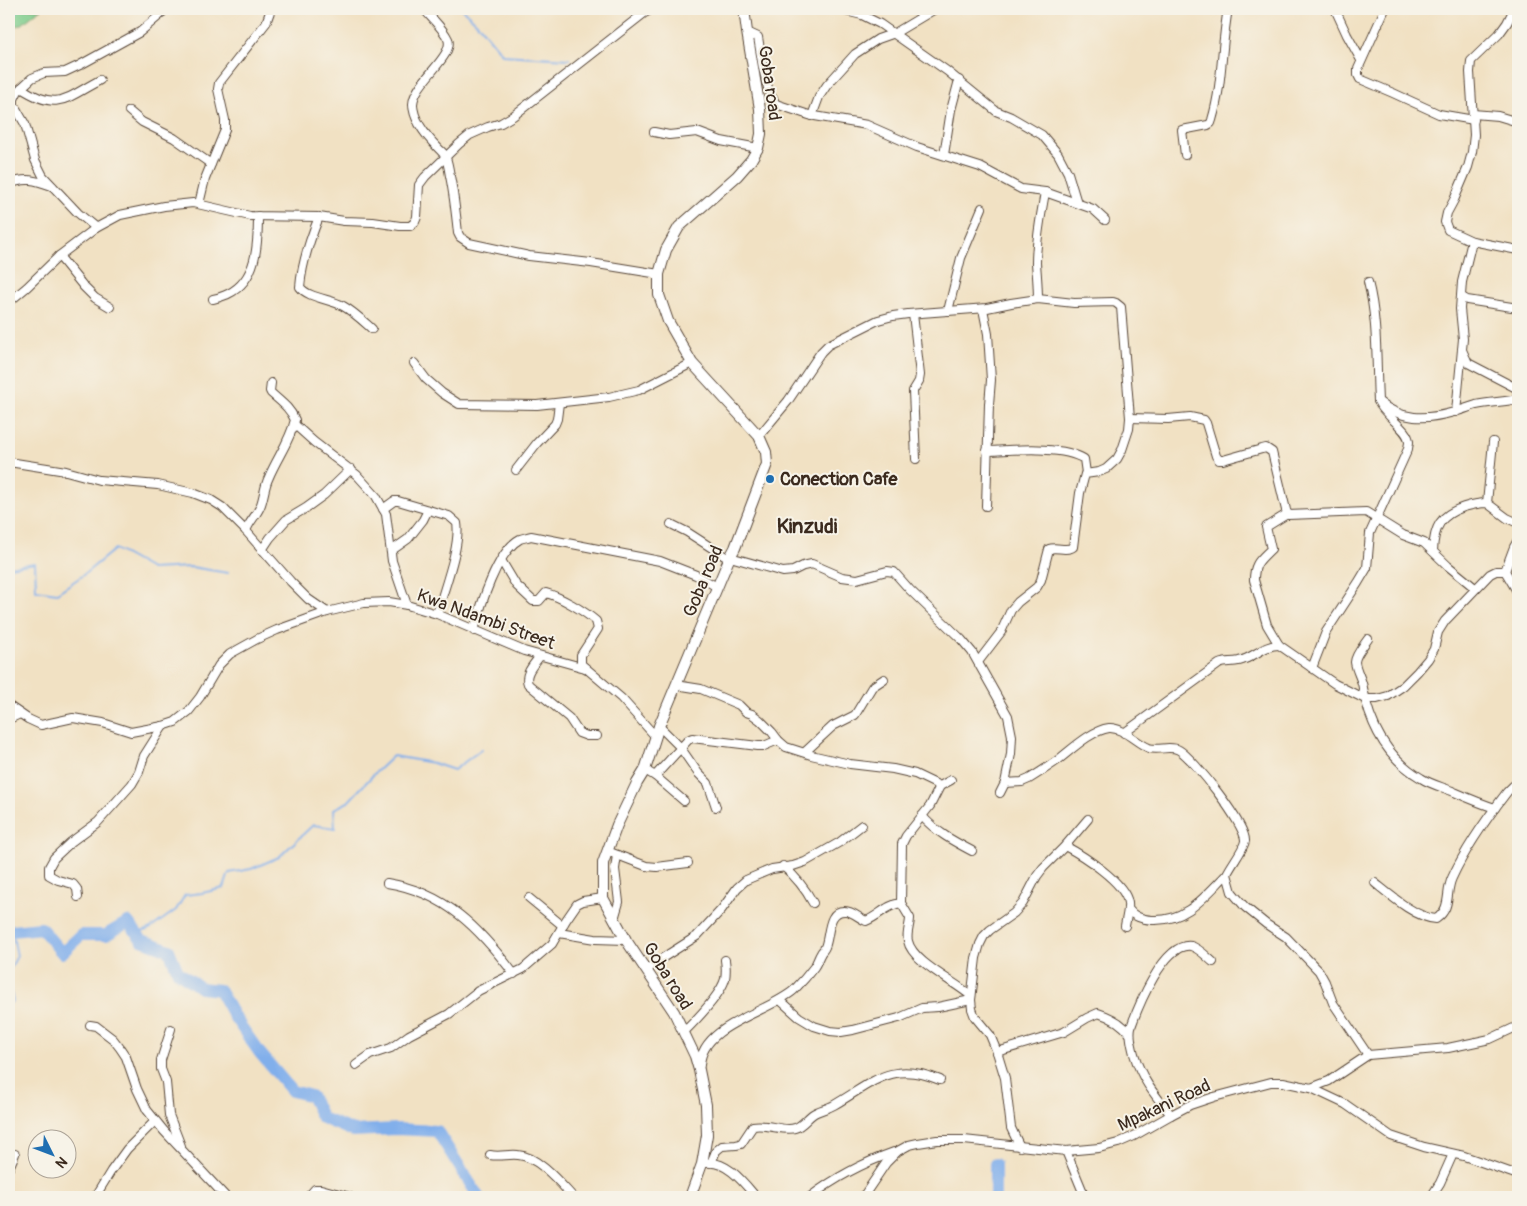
<svg xmlns="http://www.w3.org/2000/svg" width="1527" height="1206" font-family="Pangolin,sans-serif">
<style>
.green{fill:#7ecc8b;stroke:#5c7b54}
.lines{fill:none;stroke-linecap:round;stroke-linejoin:round}
.stream{stroke:#81afeb;stroke-width:2}
.river{stroke:#81afeb;stroke-width:12}
.street-casing{stroke:#564537;stroke-width:10}
.secondary-casing{stroke:#564537;stroke-width:12}
.street{stroke:#fff;stroke-width:8}
.secondary{stroke:#fff;stroke-width:10}
.poi-dot{fill:#1f6fb2;stroke:#f7f3e8;stroke-width:2}
.labels{text-anchor:middle;stroke-width:4;stroke-linejoin:round;paint-order:stroke}
.street-label{font-size:18px;fill:#3b2a1e;stroke:#f7f3e8}
.poi-label{font-size:18px;font-weight:bold;fill:#3b2a1e;stroke:#f7f3e8;text-anchor:start}
.quarter-label{font-size:20px;font-weight:bold;fill:#3b2a1e;stroke:#f7f3e8}
</style>
<rect width="100%" height="100%" fill="#f7f3e8"/>
<filter id="ink" filterUnits="userSpaceOnUse"><feTurbulence type="fractalNoise" baseFrequency=".02" numOctaves="2"/><feDisplacementMap in="SourceGraphic" scale="10" xChannelSelector="R" yChannelSelector="G"/><feConvolveMatrix kernelMatrix="1 2 1 2 8 2 1 2 1" color-interpolation-filters="sRGB"/></filter>
<filter id="wash" filterUnits="userSpaceOnUse"><feTurbulence type="fractalNoise" baseFrequency=".0096" numOctaves="4" result="noise"/><feDisplacementMap in="SourceGraphic" scale="20" xChannelSelector="R" yChannelSelector="G"/><feGaussianBlur stdDeviation="1.12" result="paint"/><feColorMatrix in="noise" values="0 0 0 0 0 0 0 0 0 0 0 0 0 0 0 0 0 1.4 0 .05"/><feComposite in="paint" operator="in"/></filter>
<g filter="url(#wash)">
<rect width="100%" height="100%" fill="#f1e1c3"/>
<!-- green -->
<path class="green" d="M9,9H41L21,25L9,27Z"/>
<g class="lines">
<!-- stream -->
<g class="stream">
<path d="M462,9L476,22L503,55L569,59"/>
<path d="M9,567L35,563L36,590L57,593L82,576L115,549L151,569L191,567L228,573"/>
<path d="M137,934L151,928L176,910L185,895L202,893L224,888L229,873L251,869L279,857L313,825L335,828L334,809L348,802L375,773L393,756L433,763L454,770L482,749"/>
<path d="M9,971L17,956L12,931"/>
<path d="M9,987L13,1000L9,1005"/>
</g>
<!-- river -->
<g class="river">
<path d="M9,12L13,9"/>
<path d="M9,929L12,931L41,928L62,953L81,935H106L128,922L142,940L169,950L178,972L201,988L219,990L233,1015L259,1052L292,1091L311,1096L322,1118L353,1131L396,1129L437,1131L478,1196"/>
<path d="M995,1197V1164"/>
</g>
</g>
</g>
<g filter="url(#ink)">
<g class="lines">
<defs>
<g id="street">
<path d="M424,9C431,18 443,28 448,39C455,56 414,82 413,104C413,121 428,138 439,149C442,152 445,154 446,158C448,163 449,170 450,176C454,195 456,214 458,233L460,237L469,243L529,256L591,263L659,274"/>
<path d="M837,9L862,15L880,24L947,71L996,111L1011,117L1042,135L1058,154L1068,173L1077,203"/>
<path d="M1335,9L1347,35L1361,60"/>
<path d="M1385,9L1358,69V75L1360,79L1393,93L1439,114L1474,120"/>
<path d="M1514,9L1507,23L1499,34L1471,61L1470,72L1474,135L1472,152L1468,167L1454,200L1447,213L1445,222L1448,230L1472,241L1518,250"/>
<path d="M747,32L758,37L763,68L769,92L771,96L776,104L809,115L867,125L917,147L980,167L1021,189L1045,192L1093,209L1105,220"/>
<path d="M21,88C58,112 66,98 100,80"/>
<path d="M129,111L142,122L174,138L211,164"/>
<path d="M1473,114L1498,116L1518,122"/>
<path d="M812,116L819,97L827,85L855,54L878,39L895,33L935,9"/>
<path d="M654,132L669,135L697,132L721,141L758,148"/>
<path d="M944,155L951,110L959,80"/>
<path d="M1185,155L1182,130L1208,125L1211,123L1212,120C1223,83 1221,46 1228,9"/>
<path d="M9,184C26,177 35,180 52,186"/>
<path d="M199,204L205,179L225,130V120L218,89L219,83L266,23L271,9"/>
<path d="M319,217C310,239 302,263 300,287C308,298 331,299 343,306C354,312 363,321 372,329"/>
<path d="M96,228L78,213L43,176L35,160L25,124L14,105V99L18,91L32,78L44,73L65,72L80,65L140,32L160,15L165,9"/>
<path d="M59,256L84,287L95,298L110,307"/>
<path d="M1368,282C1378,320 1376,362 1378,401C1401,421 1426,420 1454,412C1462,410 1469,407 1476,405C1490,402 1504,402 1518,399"/>
<path d="M1462,297L1467,300L1518,308"/>
<path d="M213,299C219,298 223,296 228,294C257,280 258,245 258,216"/>
<path d="M1038,299C1038,287 1037,275 1036,263C1036,239 1041,216 1045,192"/>
<path d="M9,302L27,287L59,256L96,228L120,215L164,206L193,203L250,216L319,217L344,221L373,222L400,226H410L415,222L417,217L419,185L425,177L459,144L470,135L488,127L501,123L513,116L643,14L652,9"/>
<path d="M983,309L988,334L991,380L989,404L986,506"/>
<path d="M948,311L961,258L982,208"/>
<path d="M913,314L920,375L919,381L913,391L916,459"/>
<path d="M1462,350L1468,363L1518,389"/>
<path d="M414,363L426,379L442,393L459,404L537,405L609,397L639,390L692,363"/>
<path d="M1456,412L1463,339L1460,309L1462,282L1472,241"/>
<path d="M1130,418L1168,419L1190,417L1204,420L1206,423L1216,456L1219,460H1223L1262,449L1266,448L1272,452L1286,510L1288,515L1366,512L1403,535L1424,543L1448,566L1475,588"/>
<path d="M294,424L314,442L357,475L376,496L386,514L392,561L407,605"/>
<path d="M759,436L788,401L821,352L828,345L878,320L893,316L908,314L987,308L1011,303L1038,299L1074,303L1113,302L1116,303L1121,307L1130,418L1129,429L1122,450L1117,459L1106,469L1099,472L1085,474L1080,493L1073,547C1066,552 1057,546 1049,549L1041,580L1037,587L1018,602L1011,610L1001,632L978,662"/>
<path d="M987,451C1013,450 1062,445 1084,459L1086,473"/>
<path d="M9,462L66,471L99,480L158,485L193,493L211,500L222,507L246,531L291,582L308,599L327,612"/>
<path d="M516,470L537,443L555,424L557,419L559,403"/>
<path d="M1487,503L1493,442"/>
<path d="M383,509L394,501H398L449,516L457,523C461,546 443,591 437,614"/>
<path d="M1287,514L1266,527L1271,549C1260,560 1254,563 1254,580L1267,625L1279,645L1335,684L1365,699H1377L1388,696L1403,686L1417,672L1428,659L1434,649L1438,632L1445,621L1490,574L1496,571H1505L1518,593"/>
<path d="M671,524L687,532L729,559"/>
<path d="M246,531C249,522 256,516 260,507C264,498 264,487 269,477C277,458 290,441 295,420C290,408 281,402 271,393L270,391L271,383"/>
<path d="M262,550L270,538L286,520L306,508L324,495L351,469"/>
<path d="M391,551L408,539L423,520L428,510"/>
<path d="M1433,551C1434,527 1440,515 1464,507C1471,505 1479,503 1487,503L1507,518L1518,523"/>
<path d="M730,557L783,572L793,571L803,566L812,564L842,577L857,579L887,571L894,572L910,590L961,639L972,652L1008,716L1012,736L1011,754L1005,783L1000,793"/>
<path d="M501,560L516,585L533,601H539L546,593C561,597 584,611 596,621L598,629L581,655V664L621,698L656,737"/>
<path d="M1505,571L1514,547L1518,540"/>
<path d="M474,631C480,607 497,551 520,539C523,538 528,537 531,536L660,561L696,575L717,587"/>
<path d="M1368,639C1364,645 1355,655 1355,662C1356,671 1362,679 1363,688C1370,726 1387,758 1421,778C1430,784 1442,787 1452,791C1468,798 1479,803 1495,808"/>
<path d="M540,656C534,664 524,674 528,684L569,718L579,733L587,736H597"/>
<path d="M1312,668L1326,632L1358,583L1367,568L1370,533L1408,449C1408,447 1409,444 1409,442C1409,429 1384,416 1378,401"/>
<path d="M676,685L701,689L739,705L746,712L752,714L760,720L772,732L778,740L786,747L811,755L850,764L893,769L915,774L940,786"/>
<path d="M9,706L28,719L41,725L73,718L103,723L131,732L163,726L175,722L189,711L200,697L219,665L230,654L257,639L277,630L327,612L364,603L389,602L407,605L437,614L524,651L585,668"/>
<path d="M9,719L20,714"/>
<path d="M659,726L680,747L698,773L708,783L716,807"/>
<path d="M1124,733L1219,664C1226,661 1232,663 1239,661C1254,658 1263,645 1279,645"/>
<path d="M805,752L833,726L855,715L872,687L884,679"/>
<path d="M645,770L655,776L688,740L692,738L758,746H764L778,740"/>
<path d="M655,776L684,801"/>
<path d="M951,780L940,786L930,806L906,836L902,844L901,903L910,918C910,925 906,934 908,941C912,962 956,982 971,996"/>
<path d="M1005,783L1022,782L1029,779C1039,773 1048,767 1058,760C1071,750 1092,730 1109,728C1123,727 1136,743 1149,748C1159,751 1170,745 1179,750C1194,759 1246,825 1245,841C1244,849 1231,865 1227,874L1232,892L1245,907L1266,924L1286,937L1319,971L1325,982L1333,1003L1368,1055"/>
<path d="M922,816C936,832 953,841 972,851"/>
<path d="M1065,846C1082,855 1125,882 1128,903C1129,910 1126,919 1125,926"/>
<path d="M607,851L646,866L657,867L688,863"/>
<path d="M783,866C796,877 805,888 813,903"/>
<path d="M387,883C445,892 480,929 514,974"/>
<path d="M1375,883C1390,895 1416,918 1436,919C1452,908 1445,893 1452,878C1466,847 1487,818 1507,792L1513,786L1518,784"/>
<path d="M78,897L77,889L73,884L58,880L49,875V867L54,858L71,842L98,822L132,784L139,772L144,756L163,726"/>
<path d="M529,898L563,926"/>
<path d="M1128,909C1134,917 1142,919 1152,920C1186,922 1205,896 1227,874"/>
<path d="M614,919L619,902L615,869L617,855"/>
<path d="M559,933L595,939L626,940"/>
<path d="M647,971L653,964L697,936L722,909L737,888L746,880L772,869L793,866L805,862L840,842L862,825"/>
<path d="M780,1000L799,1017L814,1026L830,1031L841,1032L853,1030L899,1018L922,1008L938,1007L971,1000"/>
<path d="M90,1025L96,1026L113,1039L120,1048L126,1057L137,1089L147,1110L164,1131L226,1197"/>
<path d="M171,1029L161,1060V1069L166,1082L169,1115L181,1146"/>
<path d="M684,1032C695,1021 721,995 725,979C726,973 726,966 725,960"/>
<path d="M997,1052L1064,1032L1087,1018L1098,1013C1111,1017 1122,1023 1130,1034"/>
<path d="M356,1065L370,1055L391,1048L409,1035L449,1014L478,991L523,969L552,944L566,920L577,904L583,901L603,898"/>
<path d="M700,1065C702,1024 768,1013 794,990C801,983 808,975 814,967C817,963 818,958 821,953C822,951 824,950 825,947C830,936 827,910 845,911C852,911 859,918 866,921C879,916 886,905 901,903"/>
<path d="M1311,1088L1345,1104L1391,1136L1424,1147L1464,1156L1518,1175"/>
<path d="M1171,1115C1154,1094 1142,1080 1134,1054C1132,1045 1129,1037 1131,1027C1138,1007 1164,942 1191,946C1199,948 1207,957 1213,962"/>
<path d="M1020,1147L1011,1128L1005,1078L997,1052L990,1035L975,1017L972,1009L971,1000L976,958L980,944L984,936L990,930L1014,913L1023,903L1037,876L1043,868L1065,846L1088,819"/>
<path d="M1066,1151L1085,1197"/>
<path d="M490,1155C500,1157 508,1154 518,1155C538,1156 560,1183 573,1197"/>
<path d="M706,1163C727,1160 744,1183 756,1197"/>
<path d="M711,1163L716,1151L722,1146L736,1145L741,1144L753,1126C767,1123 784,1132 795,1128C802,1126 807,1118 813,1114C819,1110 827,1109 834,1105C874,1082 891,1060 940,1080"/>
<path d="M9,1168L15,1154"/>
<path d="M95,1197L111,1171L127,1149L155,1121"/>
<path d="M308,1197L315,1189H321L350,1197"/>
<path d="M810,1197C836,1177 863,1163 894,1152"/>
<path d="M863,1197L886,1163L898,1151L909,1145L918,1143L937,1140H964L1066,1151L1099,1148L1118,1143L1134,1136L1171,1115L1190,1105L1214,1097L1271,1082H1283L1311,1088L1329,1081L1368,1055L1448,1048L1490,1039L1518,1026"/>
<path d="M1431,1197L1440,1183L1453,1154"/>
</g>
<path id="secondary" d="M690,1197L702,1164L707,1135L706,1105L699,1070L695,1056L674,1012L626,940L603,898V863L617,825L637,783L645,770L659,726L729,559L735,548L767,464L766,452L759,436L692,363L668,321L659,295V274L666,250L679,227L737,176L751,160L758,148L761,134L760,109L747,32L744,9"/>
</defs>
<!-- street casing -->
<use href="#street" class="street-casing"/>
<!-- secondary casing -->
<use href="#secondary" class="secondary-casing"/>
<!-- street -->
<use href="#street" class="street"/>
<!-- secondary -->
<use href="#secondary" class="secondary"/>
</g>
</g>
<!-- markers -->
<circle class="poi-dot" cx="770" cy="479" r="5"/>
<g class="labels">
<!-- street labels -->
<g class="street-label">
<text transform="translate(770 83) rotate(82)" y="6">Goba road</text>
<text transform="translate(703 581) rotate(-67)" y="6">Goba road</text>
<text transform="translate(486 619) rotate(20)" y="6">Kwa Ndambi Street</text>
<text transform="translate(668 976) rotate(58)" y="6">Goba road</text>
<text transform="translate(1164 1105) rotate(-25)" y="6">Mpakani Road</text>
</g>
<!-- poi labels -->
<g class="poi-label">
<text x="780" y="485">Conection Cafe</text>
</g>
<!-- quarter labels -->
<g class="quarter-label">
<text x="807" y="533">Kinzudi</text>
</g>
</g>
<!-- margin -->
<rect width="1527" height="1206" fill="none" stroke="#f7f3e8" stroke-width="30"/>
<!-- north arrow -->
<g transform="translate(52 1154) rotate(132)"><circle r="24" fill="#f7f3e8" stroke="#aca397"/>
<path d="M0-4L9 19L0 12L-9 19Z" fill="#1f6fb2"/>
<text y="-8" font-size="14" font-weight="bold" text-anchor="middle" fill="#3b2a1e">N</text>
</g>
</svg>
